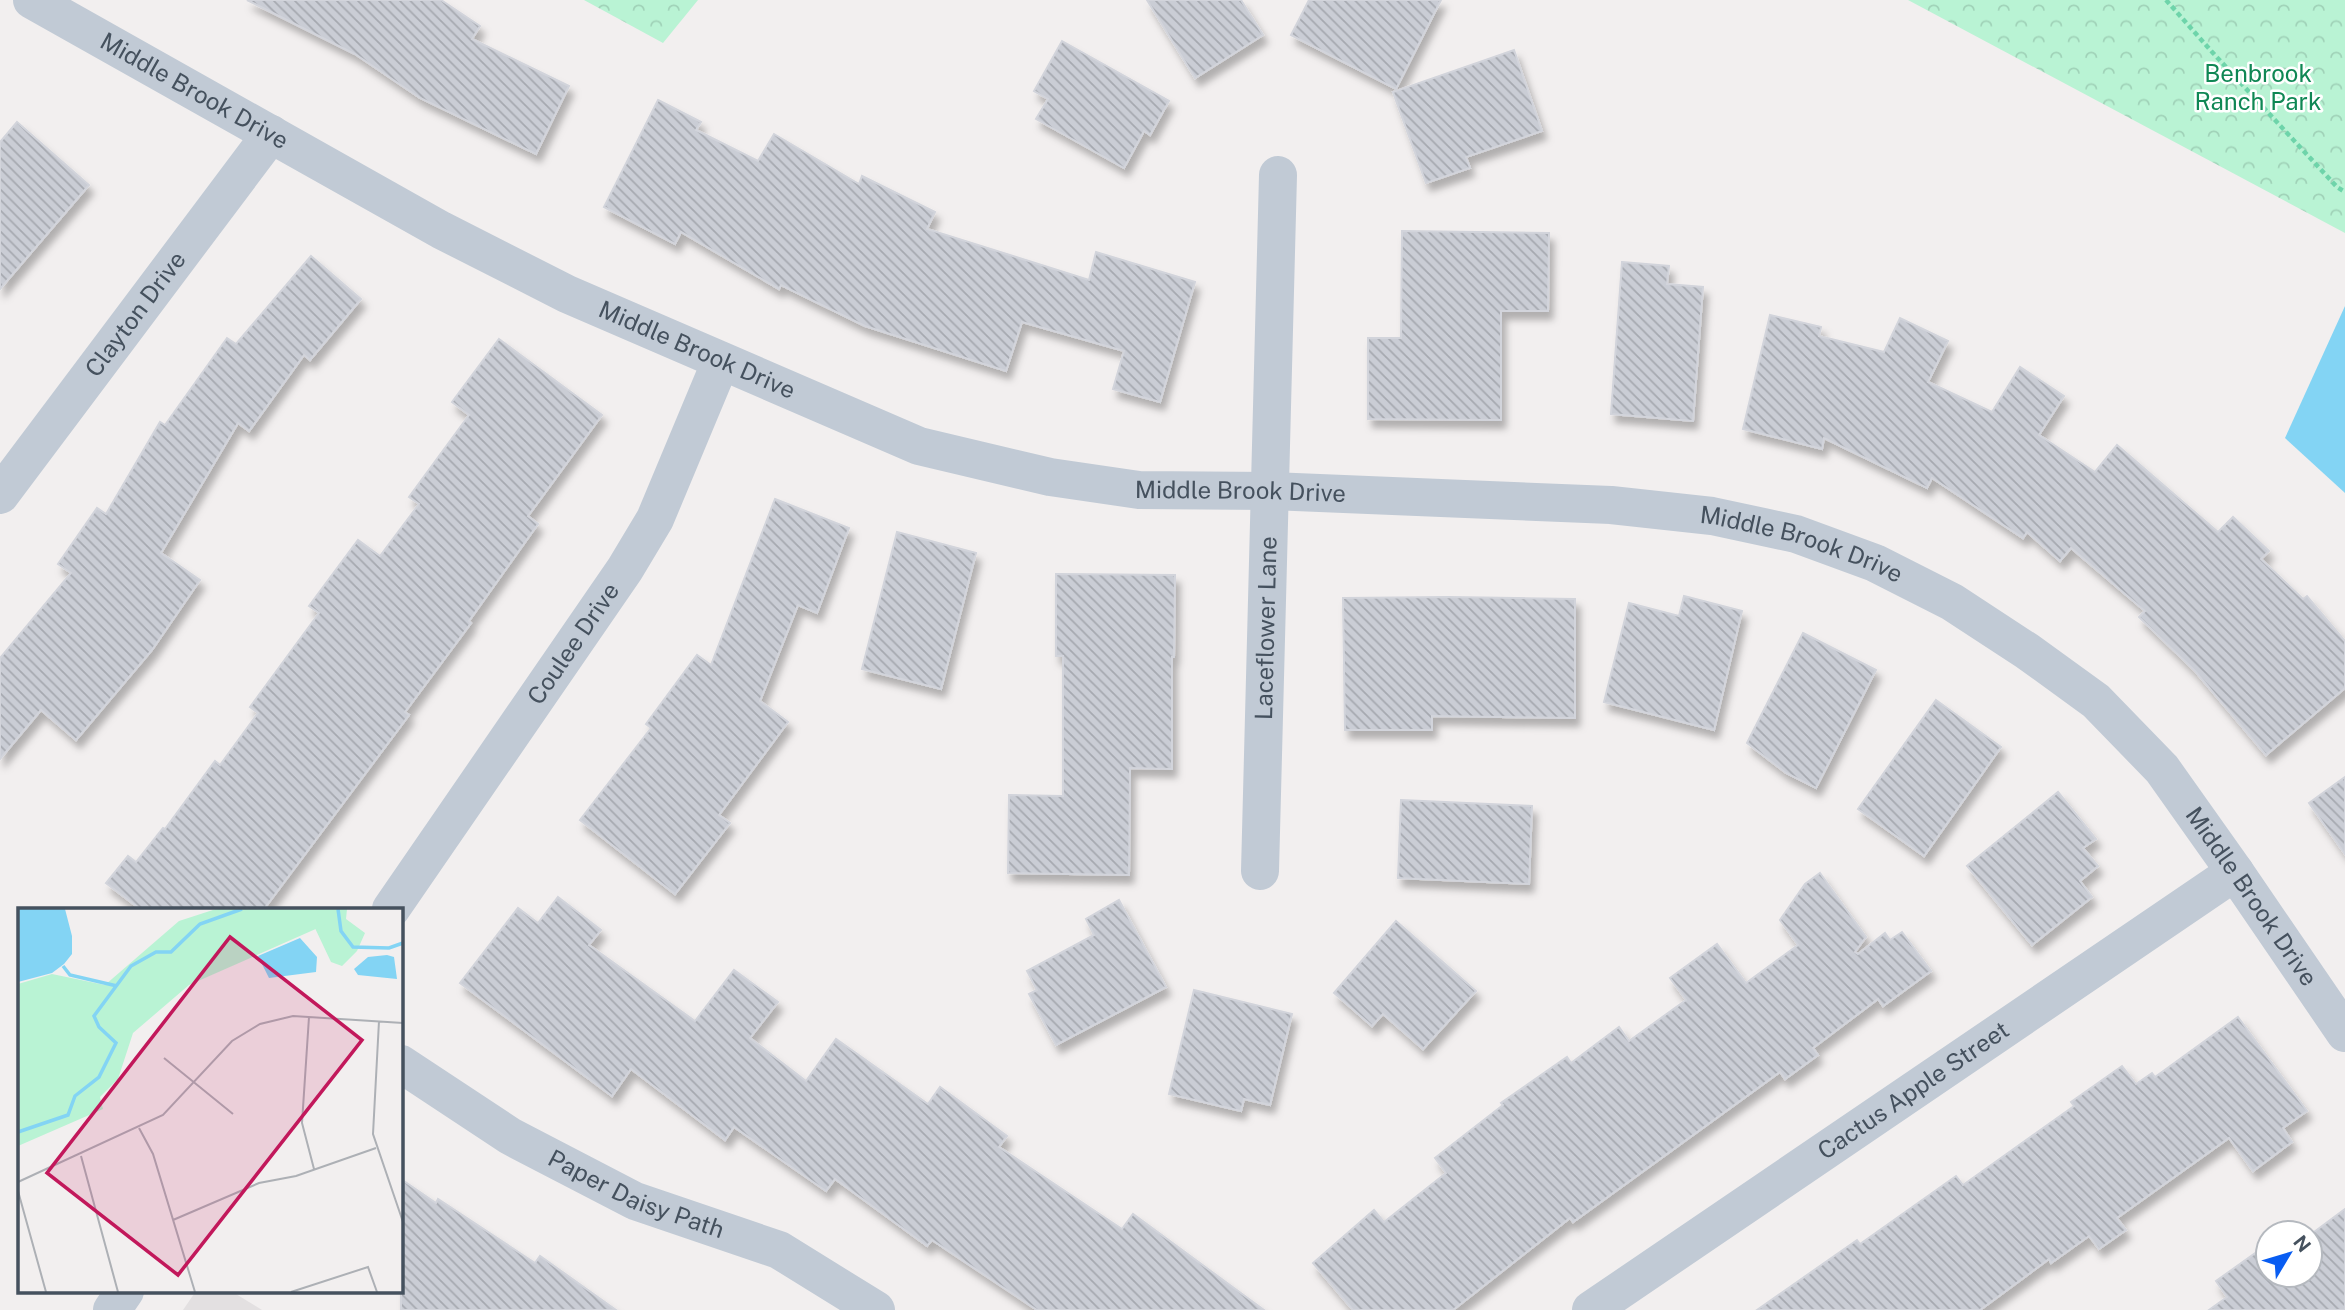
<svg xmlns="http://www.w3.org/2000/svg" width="2345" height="1310" font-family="'Public Sans',sans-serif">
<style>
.education{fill:#e3e0e1}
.forest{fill:url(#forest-crowns)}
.water{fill:#83d4f4}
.building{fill:url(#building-back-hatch);stroke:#d2d4db;stroke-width:2;filter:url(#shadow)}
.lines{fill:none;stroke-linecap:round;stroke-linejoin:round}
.path{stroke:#6ed4aa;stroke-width:4.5;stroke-dasharray:5 3.5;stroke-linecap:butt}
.minor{stroke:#c1cad5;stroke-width:38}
.labels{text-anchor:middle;stroke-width:5;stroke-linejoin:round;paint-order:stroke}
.park-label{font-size:24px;fill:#0f8754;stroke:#fff}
.street-label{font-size:24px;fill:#45515e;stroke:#fff}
.inset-river{fill:none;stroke:#83d4f4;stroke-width:3.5}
.inset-road{fill:none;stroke:#adb0b5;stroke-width:2}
.view{fill:#c2185b;fill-opacity:0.15;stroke:#c2185b;stroke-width:3.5}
.inset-edge{fill:none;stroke:#45515e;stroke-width:3.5}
</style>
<defs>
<pattern id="forest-crowns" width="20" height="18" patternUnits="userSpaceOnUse" patternTransform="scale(1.75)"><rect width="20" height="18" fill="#b9f3d4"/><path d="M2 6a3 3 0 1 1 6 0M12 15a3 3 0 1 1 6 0" fill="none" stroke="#a0d2b8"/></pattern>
<pattern id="building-back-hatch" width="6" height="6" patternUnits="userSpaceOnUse" patternTransform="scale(1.75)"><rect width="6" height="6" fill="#cacdd5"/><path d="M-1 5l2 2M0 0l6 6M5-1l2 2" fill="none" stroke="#a6a9b0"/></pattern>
<filter id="shadow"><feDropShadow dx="4.5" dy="8" stdDeviation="3.5" flood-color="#0004"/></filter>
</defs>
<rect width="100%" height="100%" fill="#f2efef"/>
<!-- education -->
<path class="education" d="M196,1291H231L262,1310H183Z"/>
<!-- forest -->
<g class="forest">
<path d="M584,0H698L663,43Z"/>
<path d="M1908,0H2345V233Z"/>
</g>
<!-- water -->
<path class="water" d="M2345,306V493L2285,438Z"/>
<!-- building -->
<g class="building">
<path d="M247,0H441L480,26L472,39L569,86L536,154L420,98L355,54Z"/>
<path d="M1147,0H1241L1263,35L1195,78Z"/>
<path d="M1309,0H1441L1396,89L1291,35Z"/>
<path d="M1062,41L1169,101L1150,135L1144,131L1124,168L1036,119L1048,99L1034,91Z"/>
<path d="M1514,50L1542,131L1466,157L1470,168L1426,183L1393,92Z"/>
<path d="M658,100L701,122L696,130L758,161L774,134L859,184L862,176L935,212L927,229L1089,280L1096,252L1195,282L1160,402L1113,389L1124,351L1022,322L1006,371L865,326L781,285L779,289L681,232L675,244L604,207Z"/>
<path d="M17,122L89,185L0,289V142Z"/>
<path d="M1402,231L1549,233L1548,311H1501V420L1368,419V338H1401Z"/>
<path d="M311,256L361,299L310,360L304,355L249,431L238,423L161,553L200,580L152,650L76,740L41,710L0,759V658L71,573L58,564L97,508L106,514L160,422L165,425L227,338L236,344Z"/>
<path d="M1622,262L1669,266L1667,284L1703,287L1693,421L1611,414Z"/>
<path d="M1770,315L1821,327L1819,336L1884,352L1900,318L1948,341L1928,382L1992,412L2020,367L2064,396L2039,435L2095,472L2117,445L2218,532L2233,517L2269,551L2261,559L2303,599L2307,596L2345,641V688L2266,755L2195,671L2139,617L2145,611L2071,548L2060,561L2027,532L2023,538L1932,478L1927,488L1824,438L1822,449L1743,429Z"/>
<path d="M499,339L602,415L528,516L538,524L469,621L471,623L405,712L409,715L264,909H140L106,883L128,856L136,862L163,828L165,829L215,761L220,765L258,713L250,707L319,613L309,606L358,540L380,556L419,504L409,497L469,415L452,402Z"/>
<path d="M775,499L849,528L817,613L798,605L760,701L788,722L719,815L730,823L675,894L580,820L651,728L646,724L697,655L711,665Z"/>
<path d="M897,532L976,553L941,689L862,669Z"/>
<path d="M1056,574L1175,575L1174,657H1172V769L1130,768L1129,875L1008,873L1009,795L1063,796V656H1056Z"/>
<path d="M1684,596L1742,611L1714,730L1604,702L1629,603L1679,616Z"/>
<path d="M1448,597L1575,599V718L1432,716V730H1345L1343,598Z"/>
<path d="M1803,633L1876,670L1816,788L1786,773L1747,743Z"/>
<path d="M1936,700L2001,747L1924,856L1858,809Z"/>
<path d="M2345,777V854L2309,803Z"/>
<path d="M2058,792L2096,839L2083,848L2098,866L2080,881L2092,897L2032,945L1967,866Z"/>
<path d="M1401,800L1532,806L1529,884L1398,878Z"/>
<path d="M1820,873L1866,937L1855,952L1858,954L1885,933L1890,940L1902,932L1931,971L1883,1006L1878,999L1813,1048L1818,1055L1785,1079L1780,1072L1573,1222L1570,1218L1453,1310H1353L1313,1263L1374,1210L1384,1222L1446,1173L1435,1158L1503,1105L1501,1103L1567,1057L1571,1063L1619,1027L1629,1041L1686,1000L1670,978L1717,944L1746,983L1798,945L1780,920L1805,884Z"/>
<path d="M558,897L601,930L589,945L695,1021L734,970L778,1002L750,1038L806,1081L836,1039L928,1104L940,1087L1007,1136L999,1147L1122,1229L1133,1214L1264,1310H1037L932,1240L927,1246L835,1179L826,1191L734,1127L725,1140L631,1069L612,1096L460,983L518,908L538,923Z"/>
<path d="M1119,900L1166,987L1056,1045L1029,994L1037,990L1027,971L1094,935L1086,919Z"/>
<path d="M1396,921L1476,991L1423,1049L1383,1014L1372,1026L1334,993Z"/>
<path d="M1194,990L1292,1014L1270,1105L1244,1099L1241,1111L1169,1094Z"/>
<path d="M2238,1017L2307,1111L2283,1128L2292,1142L2253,1171L2229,1138L2117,1218L2126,1230L2099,1249L2089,1236L2051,1263L2049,1259L1980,1310H1757L1857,1240L1860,1244L1956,1176L1963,1185L2074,1106L2071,1102L2122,1066L2136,1084L2152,1073L2155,1077Z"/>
<path d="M401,1179L436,1203L438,1199L535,1263L540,1256L616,1310H401Z"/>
<path d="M2345,1209V1310H2209L2227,1297L2216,1281L2268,1244V1275H2310V1235Z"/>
</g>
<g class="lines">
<!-- path -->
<path class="path" d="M2166,0L2213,53L2337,187L2345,192"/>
<!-- minor -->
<g class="minor">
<path id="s1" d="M32,0L441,230L567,294L919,446L1050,477L1139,490L1271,491L1611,505L1712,516L1796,534L1875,563L1952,602L2027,651L2096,701L2162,769L2235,872L2345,1033"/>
<path id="s2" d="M0,495L271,134"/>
<path id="s3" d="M1260,871L1278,175"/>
<path id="s4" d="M391,909L625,569L655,519L721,361"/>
<path id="s5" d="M401,1064L510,1136L635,1201L779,1250L876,1310"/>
<path d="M112,1310L125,1291"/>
<path id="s6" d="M1591,1310L2235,872"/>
</g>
</g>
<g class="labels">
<!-- park labels -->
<g class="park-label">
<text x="2258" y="82">Benbrook<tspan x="2258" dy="28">Ranch Park</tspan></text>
</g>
<!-- street labels -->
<g class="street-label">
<text dy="8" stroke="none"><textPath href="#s1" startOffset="186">Middle Brook Drive</textPath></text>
<text dy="8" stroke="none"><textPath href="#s2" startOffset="226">Clayton Drive</textPath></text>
<text dy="8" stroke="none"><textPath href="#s1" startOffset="752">Middle Brook Drive</textPath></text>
<text dy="8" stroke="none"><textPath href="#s1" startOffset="1320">Middle Brook Drive</textPath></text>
<text dy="8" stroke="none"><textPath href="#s1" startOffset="1886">Middle Brook Drive</textPath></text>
<text dy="8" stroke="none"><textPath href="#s3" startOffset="243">Laceflower Lane</textPath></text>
<text dy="8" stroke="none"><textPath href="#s4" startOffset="322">Coulee Drive</textPath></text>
<text dy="8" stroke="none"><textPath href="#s1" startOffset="2474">Middle Brook Drive</textPath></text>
<text dy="8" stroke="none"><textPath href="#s6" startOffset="390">Cactus Apple Street</textPath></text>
<text dy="8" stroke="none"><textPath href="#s5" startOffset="270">Paper Daisy Path</textPath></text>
</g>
</g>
<!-- overview -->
<g transform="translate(18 908)">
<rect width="385" height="385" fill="#f2efef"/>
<path d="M276,1H329L328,11L347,25L339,43L324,58L313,54L296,18Z" fill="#b9f3d4"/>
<path d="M198,1H295L309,16L171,77L115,125L100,171L82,189L85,201L0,238V76L34,66L87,77L161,13Z" fill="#b9f3d4"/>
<path d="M0,1H47L54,28V46L46,56L34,65L0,74ZM282,30L299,49L298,64L251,70L240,48ZM369,47L376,49L379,71L340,67L336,61L350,49Z" fill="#83d4f4"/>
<path class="inset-river" d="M320,1L323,23L335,39L371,40L385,35M45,58L52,67L99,78M0,224L50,207L57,188L81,169L98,135L81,119L76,108L113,58L138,44H153L182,16L224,1"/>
<path class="inset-road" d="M291,109L284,215L296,261M361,113L355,226L385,314M146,150L215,206M121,220L135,246L177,384M63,248L100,384M0,274L145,207L214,133L242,116L275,108L385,115M0,283L28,384M155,312L241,275L278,268L358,240M273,384L350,359L359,384"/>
<path class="view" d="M212,29L344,132L160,367L29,265Z"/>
<rect width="385" height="385" class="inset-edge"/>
</g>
<!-- north arrow -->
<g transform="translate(2289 1254) rotate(52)"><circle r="33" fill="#ffffff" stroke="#b5b9bf" stroke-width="2"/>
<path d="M0-5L12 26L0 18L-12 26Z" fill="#095df2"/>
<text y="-10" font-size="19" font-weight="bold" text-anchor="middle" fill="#45515e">N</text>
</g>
</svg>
